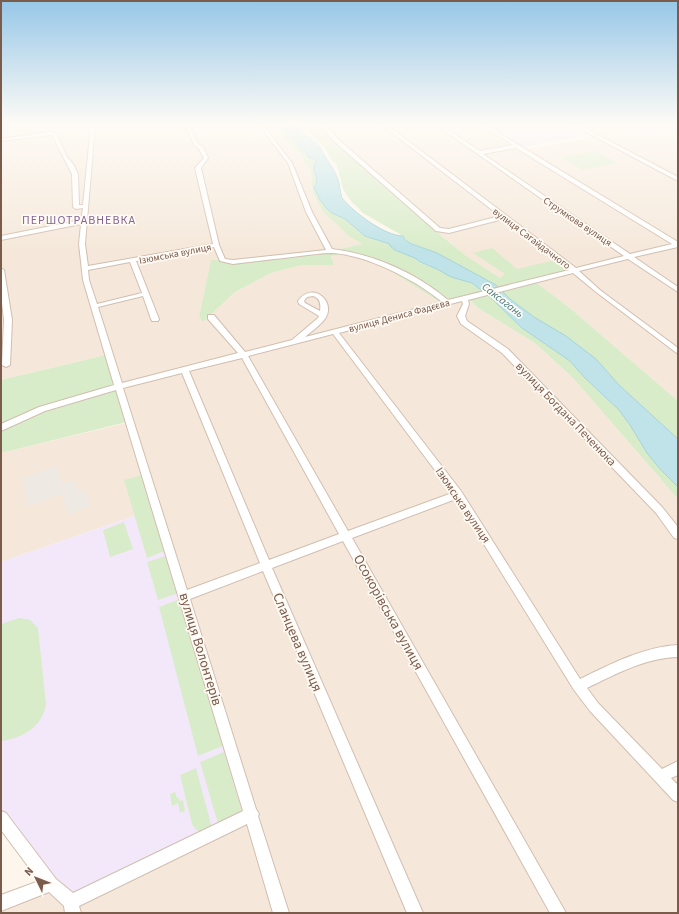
<svg xmlns="http://www.w3.org/2000/svg" width="679" height="914" font-family="'Source Sans 3',sans-serif">
<style>
.residential{fill:#f5e8da}
.industrial{fill:#efe9e4}
.education{fill:#f3e8fa}
.green{fill:#d8ecc9}
.water{fill:#bfe3e8;stroke:#a5d3da}
.lines{fill:none;stroke-linecap:round;stroke-linejoin:round}
.minor-casing{stroke:#d1beb0;stroke-width:2}
.minor{fill:#fff;fill-rule:evenodd}
.labels{text-anchor:middle;stroke-width:3.5;stroke-linejoin:round;paint-order:stroke}
.far-street-label{font-size:10px;fill:#7a5c4d;stroke:#fffaf3}
.far-water-label{font-size:11px;font-style:italic;fill:#437c86;stroke:#fffaf3}
.far-quarter-label{font-size:12px;letter-spacing:1px;fill:#846695;stroke:#fffaf3}
.street-label{font-size:12px;fill:#7a5c4d;stroke:#fffaf3}
.near-street-label{font-size:14px;fill:#7a5c4d;stroke:#fffaf3}
</style>
<rect width="100%" height="100%" fill="#fdf6ec"/>
<!-- residential -->
<g class="residential">
<path d="M1,125H276L310,166L322,209L372,242L330,251L233,262L211,261L199,317L203,322L235,292L271,273L302,265H334L331,256L351,253L376,262L443,304L466,298L478,308L536,344L573,378L678,499V913H1V903L51,884L157,508L1,562V453L130,422L110,354L1,380Z"/>
<path d="M323,125H483L525,150L596,136L575,125H678V401L571,309L511,286L465,255L439,234L438,230Z"/>
</g>
<!-- industrial -->
<path class="industrial" d="M57,466L62,484L74,480L78,492L85,489L91,506L68,515L62,494L29,506L22,478Z"/>
<!-- education -->
<g class="education">
<path d="M483,125H568L587,135L520,148Z"/>
<path d="M613,125H667L678,130L638,138Z"/>
<path d="M157,508L252,814L71,902L1,818V562Z"/>
</g>
<!-- green -->
<g class="green">
<path d="M272,125H281C294,135 301,153 316,159L314,168L339,216L345,219L365,236L390,244V246L395,250L417,259L420,263L437,269L451,277L470,282L491,298L522,328L570,361L584,377L619,410L630,425L647,453L660,469L678,487V499L573,378L536,344L478,308L467,298L443,304L376,262L351,253L331,256L334,265H302L271,273L235,292L203,322L199,317L211,260H222L226,262L330,251L362,244L346,234L342,229L323,212L313,192L311,170L304,162L302,155L283,139L282,133Z"/>
<path d="M303,125H323L438,230L439,234L465,255L500,278L505,274L473,253L492,248L517,269L559,259L574,270L534,281L571,309L678,401V439L619,385L596,359L566,336L534,317L510,299L496,285L437,253L408,242L403,236L363,213L350,200L343,189L337,165L332,160L324,147Z"/>
<path d="M596,151L617,163L583,170L563,158Z"/>
<path d="M110,354L131,421L1,453V380Z"/>
<path d="M142,475L165,551L147,558L124,480Z"/>
<path d="M124,522L133,549L110,557L103,530Z"/>
<path d="M166,556L178,593L158,600L147,562Z"/>
<path d="M180,599L225,745L198,756L159,607Z"/>
<path d="M19,618L30,620L38,628L46,704C43,726 23,738 2,741H1V624Z"/>
<path d="M224,752L243,815L219,827L200,762Z"/>
<path d="M196,768L212,828L201,832L195,829L192,824L180,775Z"/>
<path d="M175,792L177,798H179L180,801L183,800L185,811L180,813L178,803L172,806L170,794Z"/>
</g>
<!-- water -->
<path class="water" d="M281,125H299C300,134 312,138 318,145C321,147 321,150 323,153C328,162 335,170 338,180C340,186 340,192 342,198C353,212 385,236 403,236L405,240L412,244L437,253L496,285L510,299L534,317L566,336L596,359L619,385L678,439V487L660,469L647,453L630,425L619,410L584,377L570,361L522,328L491,298L472,283L451,277L437,269L420,262L417,259L395,250L390,246V244L365,236L345,219L332,213L326,208L319,198L314,187C320,180 315,176 314,169C314,166 316,162 316,159L308,157L306,152L302,150Z"/>
<g class="lines">
<defs>
<g id="minor">
<path d="M91,125H95L85,244L88,266L213,244L195,168L204,158L199,149L194,145L185,125H189L198,144L203,147L208,158L201,168L219,245L225,259L233,260L326,250L306,212L288,163L259,125H263L292,163L312,212L332,249C374,254 416,273 448,300L569,270L503,219L449,233L436,231L335,142L321,125H326L339,140L440,228L449,229L500,216L382,125H387L576,268L624,256L436,125H441L480,151L513,145L481,125H486L678,242V247L634,257L678,287V292L628,259L579,271L600,290L678,348V354L596,292L573,273L468,300L469,304L465,316L467,321L508,349L662,507L678,527V539L674,538L656,513L502,353L461,324L457,316L463,304L462,301L339,333L461,491L580,679C611,664 643,647 678,645V657C645,658 616,674 587,688L598,703L662,769L678,761V775L671,778L678,785V802L673,800L590,711L574,690L456,499L352,538L566,913H550L343,541L272,568L423,913H407L263,571L190,599L256,809L259,814L258,816L289,913H273L247,824L79,906L81,913H65L64,906L49,892L1,911V895L39,881L1,830V811L6,813L56,879L73,893L243,811L116,390L45,411L1,431V424L39,407L114,385L83,280L79,244L81,224L1,240V236L81,220L83,208L76,209L73,207L72,174L52,135L1,141V139L49,132L56,133L67,157L73,164L78,174L79,205H83ZM516,148L672,244L630,254L483,154ZM214,247L220,261L233,264C255,261 278,259 300,256C310,255 321,253 331,253C365,254 416,280 442,302L305,337C311,332 319,326 324,320C338,303 313,280 298,301L299,304L319,316L318,318L292,340L245,352L214,315H208V319L238,353L122,383L98,307L143,296L151,319L152,321H158L159,319L136,261ZM130,262L142,293L97,304L89,280L88,270ZM313,296C320,298 321,304 320,311L305,303L304,301L307,297ZM333,334L452,493L348,531L248,356ZM242,358L339,534L269,560L189,371ZM182,373L260,563L187,590L123,388Z"/>
<path d="M573,125H579L678,177V181Z"/>
<path d="M1,268L4,270L12,320L10,365L6,367L2,365L4,320L1,294Z"/>
</g>
</defs>
<!-- minor casing -->
<use href="#minor" class="minor-casing"/>
<!-- minor -->
<use href="#minor" class="minor"/>
</g>
<!-- sky -->
<linearGradient id="sky" x2="0" y2="1"><stop stop-color="#97c7e8"/><stop offset="0.49" stop-color="#fefbf6"/><stop offset="1" stop-color="#fefbf6" stop-opacity="0"/></linearGradient>
<rect width="679" height="253" fill="url(#sky)"/>
<g class="labels">
<!-- far-street labels -->
<g class="far-street-label">
<text transform="translate(578 221) rotate(34)" y="4">Струмкова вулиця</text>
<text transform="translate(532 238) rotate(37)" y="4">вулиця Сагайдачного</text>
<text transform="translate(175 253) rotate(-11)" y="4">Ізюмська вулиця</text>
<text transform="translate(399 315) rotate(-15)" y="4">вулиця Дениса Фадєєва</text>
</g>
<!-- far-water labels -->
<g class="far-water-label">
<text transform="translate(503 300) rotate(38)" y="4">Саксагань</text>
</g>
<!-- far-quarter labels -->
<g class="far-quarter-label">
<text x="79" y="224">ПЕРШОТРАВНЕВКА</text>
</g>
<!-- street labels -->
<g class="street-label">
<text transform="translate(566 414) rotate(46)" y="4">вулиця Богдана Печенюка</text>
<text transform="translate(463 505) rotate(56)" y="4">Ізюмська вулиця</text>
</g>
<!-- near-street labels -->
<g class="near-street-label">
<text transform="translate(389 612) rotate(61)" y="5">Осокорівська вулиця</text>
<text transform="translate(298 642) rotate(67)" y="5">Сланцева вулиця</text>
<text transform="translate(201 649) rotate(73)" y="5">вулиця Волонтерів</text>
</g>
</g>
<!-- border -->
<rect width="679" height="914" fill="none" stroke="#7a5c4d" stroke-width="4"/>
<!-- north arrow -->
<g transform="translate(36 878) rotate(313)" stroke="#fffaf3" stroke-width="3" paint-order="stroke">
<path d="M0-3L7 15L0 10L-7 15Z" fill="#7a5c4d"/>
<text y="-6" font-size="11" font-weight="bold" text-anchor="middle" fill="#7a5c4d">N</text>
</g>
</svg>
